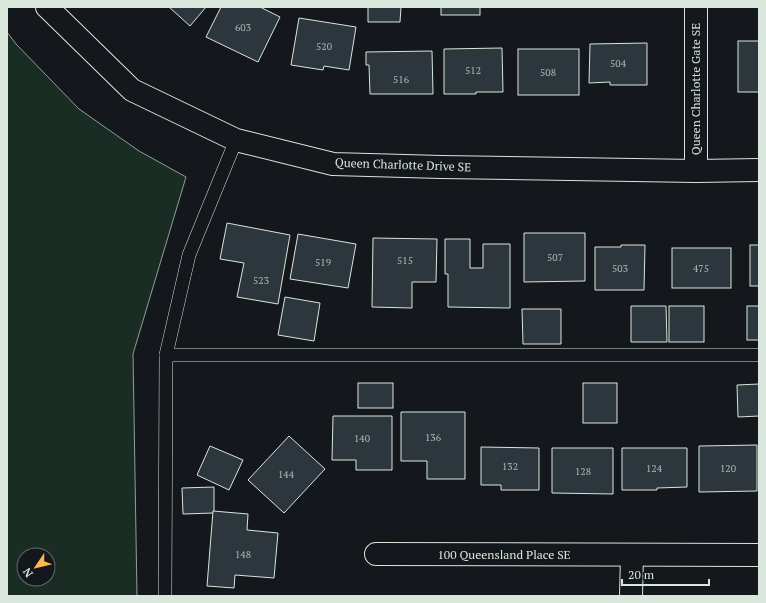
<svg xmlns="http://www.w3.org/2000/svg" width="766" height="603" font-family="'PT Serif',serif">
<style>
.green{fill:#1a2d24;stroke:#939e99;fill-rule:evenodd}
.building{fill:#2c363c;stroke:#d8e6dc}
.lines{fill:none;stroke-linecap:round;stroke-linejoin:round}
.service-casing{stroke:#d8e6dc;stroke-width:14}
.minor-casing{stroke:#d8e6dc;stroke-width:24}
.service{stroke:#14181c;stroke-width:13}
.minor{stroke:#14181c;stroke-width:22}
.labels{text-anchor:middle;stroke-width:3;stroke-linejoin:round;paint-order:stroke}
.number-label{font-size:10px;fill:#adbab4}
.street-label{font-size:12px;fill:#d8e6dc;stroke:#14181c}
</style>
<rect width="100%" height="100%" fill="#14181c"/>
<!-- green -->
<path class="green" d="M7,32L16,44L79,109L139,151L186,177L133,354L137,596H7ZM24,555H48V579H24Z"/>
<!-- building -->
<g class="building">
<path d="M169,7H206L190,26Z"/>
<path d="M221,7H260L280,17L258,62L206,37Z"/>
<path d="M368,7H401L400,22H368Z"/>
<rect x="441" y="7" width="39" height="8"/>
<path d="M299,18L356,27L349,70L324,66L323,70L291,65Z"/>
<rect x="738" y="41" width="21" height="51"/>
<path d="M647,43V85H610V82L589,83L590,44Z"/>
<path d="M502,48L503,92H476V94H444V49Z"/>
<rect x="518" y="49" width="61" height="46"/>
<path d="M432,51L433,94H370L369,65H366V52Z"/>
<path d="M227,223L290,235L278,304L237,297L244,263L220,259Z"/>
<path d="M524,233H585V281L524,282Z"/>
<path d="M298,234L356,244L348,288L290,279Z"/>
<path d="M373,238L437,239L436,282H412V308L372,307Z"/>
<path d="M445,239H470V268H483V244H510V308L448,307V274H445Z"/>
<path d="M621,245H645L644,290H595V247H621Z"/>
<rect x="750" y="245" width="9" height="41"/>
<rect x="672" y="248" width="59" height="40"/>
<path d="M285,297L320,303L314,341L278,335Z"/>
<path d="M631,306H666L667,342H631Z"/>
<rect x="669" y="306" width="35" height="36"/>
<rect x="747" y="306" width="12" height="34"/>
<path d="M522,309H561V344H523Z"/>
<rect x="358" y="383" width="35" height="25"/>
<rect x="583" y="383" width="34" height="40"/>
<path d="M759,384V416L738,417L737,385Z"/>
<path d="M401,412H465V479H427V461H401Z"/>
<path d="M333,416H392V470H356V460H332Z"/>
<path d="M289,436L325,469L284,513L248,480Z"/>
<path d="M757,445V491L699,492V446Z"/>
<path d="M210,446L243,460L229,490L197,475Z"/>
<path d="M481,447L539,448V490H501V485H481Z"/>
<path d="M552,448H613V494L552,493Z"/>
<path d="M622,448H687V487L657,488V490H622Z"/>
<path d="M214,487V511L213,513L183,514L182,488Z"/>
<path d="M213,511L248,514L247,530L278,533L274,578L235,575L234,588L207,586Z"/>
</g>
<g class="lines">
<defs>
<g id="service">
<path d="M166,355H759"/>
<path d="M165,596L166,355L189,255L236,140"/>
</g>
<g id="minor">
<path d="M47,7L132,90L236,140L333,164L441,167L696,171L759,170"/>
<path d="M696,7V171"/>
<path d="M376,554L759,555"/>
<path d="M631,596L632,555"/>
</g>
</defs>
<!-- service casing -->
<use href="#service" class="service-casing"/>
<!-- minor casing -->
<use href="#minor" class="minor-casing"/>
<!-- service -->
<use href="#service" class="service"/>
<!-- minor -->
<use href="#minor" class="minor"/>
</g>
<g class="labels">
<!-- number labels -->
<g class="number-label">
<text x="243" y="31">603</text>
<text x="324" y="50">520</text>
<text x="618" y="67">504</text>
<text x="473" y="74">512</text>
<text x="548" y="76">508</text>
<text x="401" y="83">516</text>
<text x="555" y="261">507</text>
<text x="405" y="264">515</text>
<text x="323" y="266">519</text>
<text x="620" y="272">503</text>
<text x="701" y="272">475</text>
<text x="261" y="284">523</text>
<text x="433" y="441">136</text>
<text x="362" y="442">140</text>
<text x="510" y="470">132</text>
<text x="654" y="472">124</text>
<text x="728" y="472">120</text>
<text x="583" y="475">128</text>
<text x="286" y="478">144</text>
<text x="243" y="558">148</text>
</g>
<!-- street labels -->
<g class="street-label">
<text transform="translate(696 89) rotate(-90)" y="4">Queen Charlotte Gate SE</text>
<text transform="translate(403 165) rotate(2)" y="4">Queen Charlotte Drive SE</text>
<text x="504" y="559">100 Queensland Place SE</text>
</g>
</g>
<!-- border -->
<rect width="766" height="603" fill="none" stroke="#d8e6dc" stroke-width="16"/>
<!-- north arrow -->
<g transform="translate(36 567) rotate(235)"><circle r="19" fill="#14181c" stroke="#626a69"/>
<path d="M0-3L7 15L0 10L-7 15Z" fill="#ffb74d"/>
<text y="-6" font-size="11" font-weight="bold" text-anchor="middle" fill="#d8e6dc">N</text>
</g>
<!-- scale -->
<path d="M622 579v6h87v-6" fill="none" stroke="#d8e6dc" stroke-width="2"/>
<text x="628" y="579" font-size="12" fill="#d8e6dc" stroke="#14181c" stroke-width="3" paint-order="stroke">20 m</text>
</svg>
